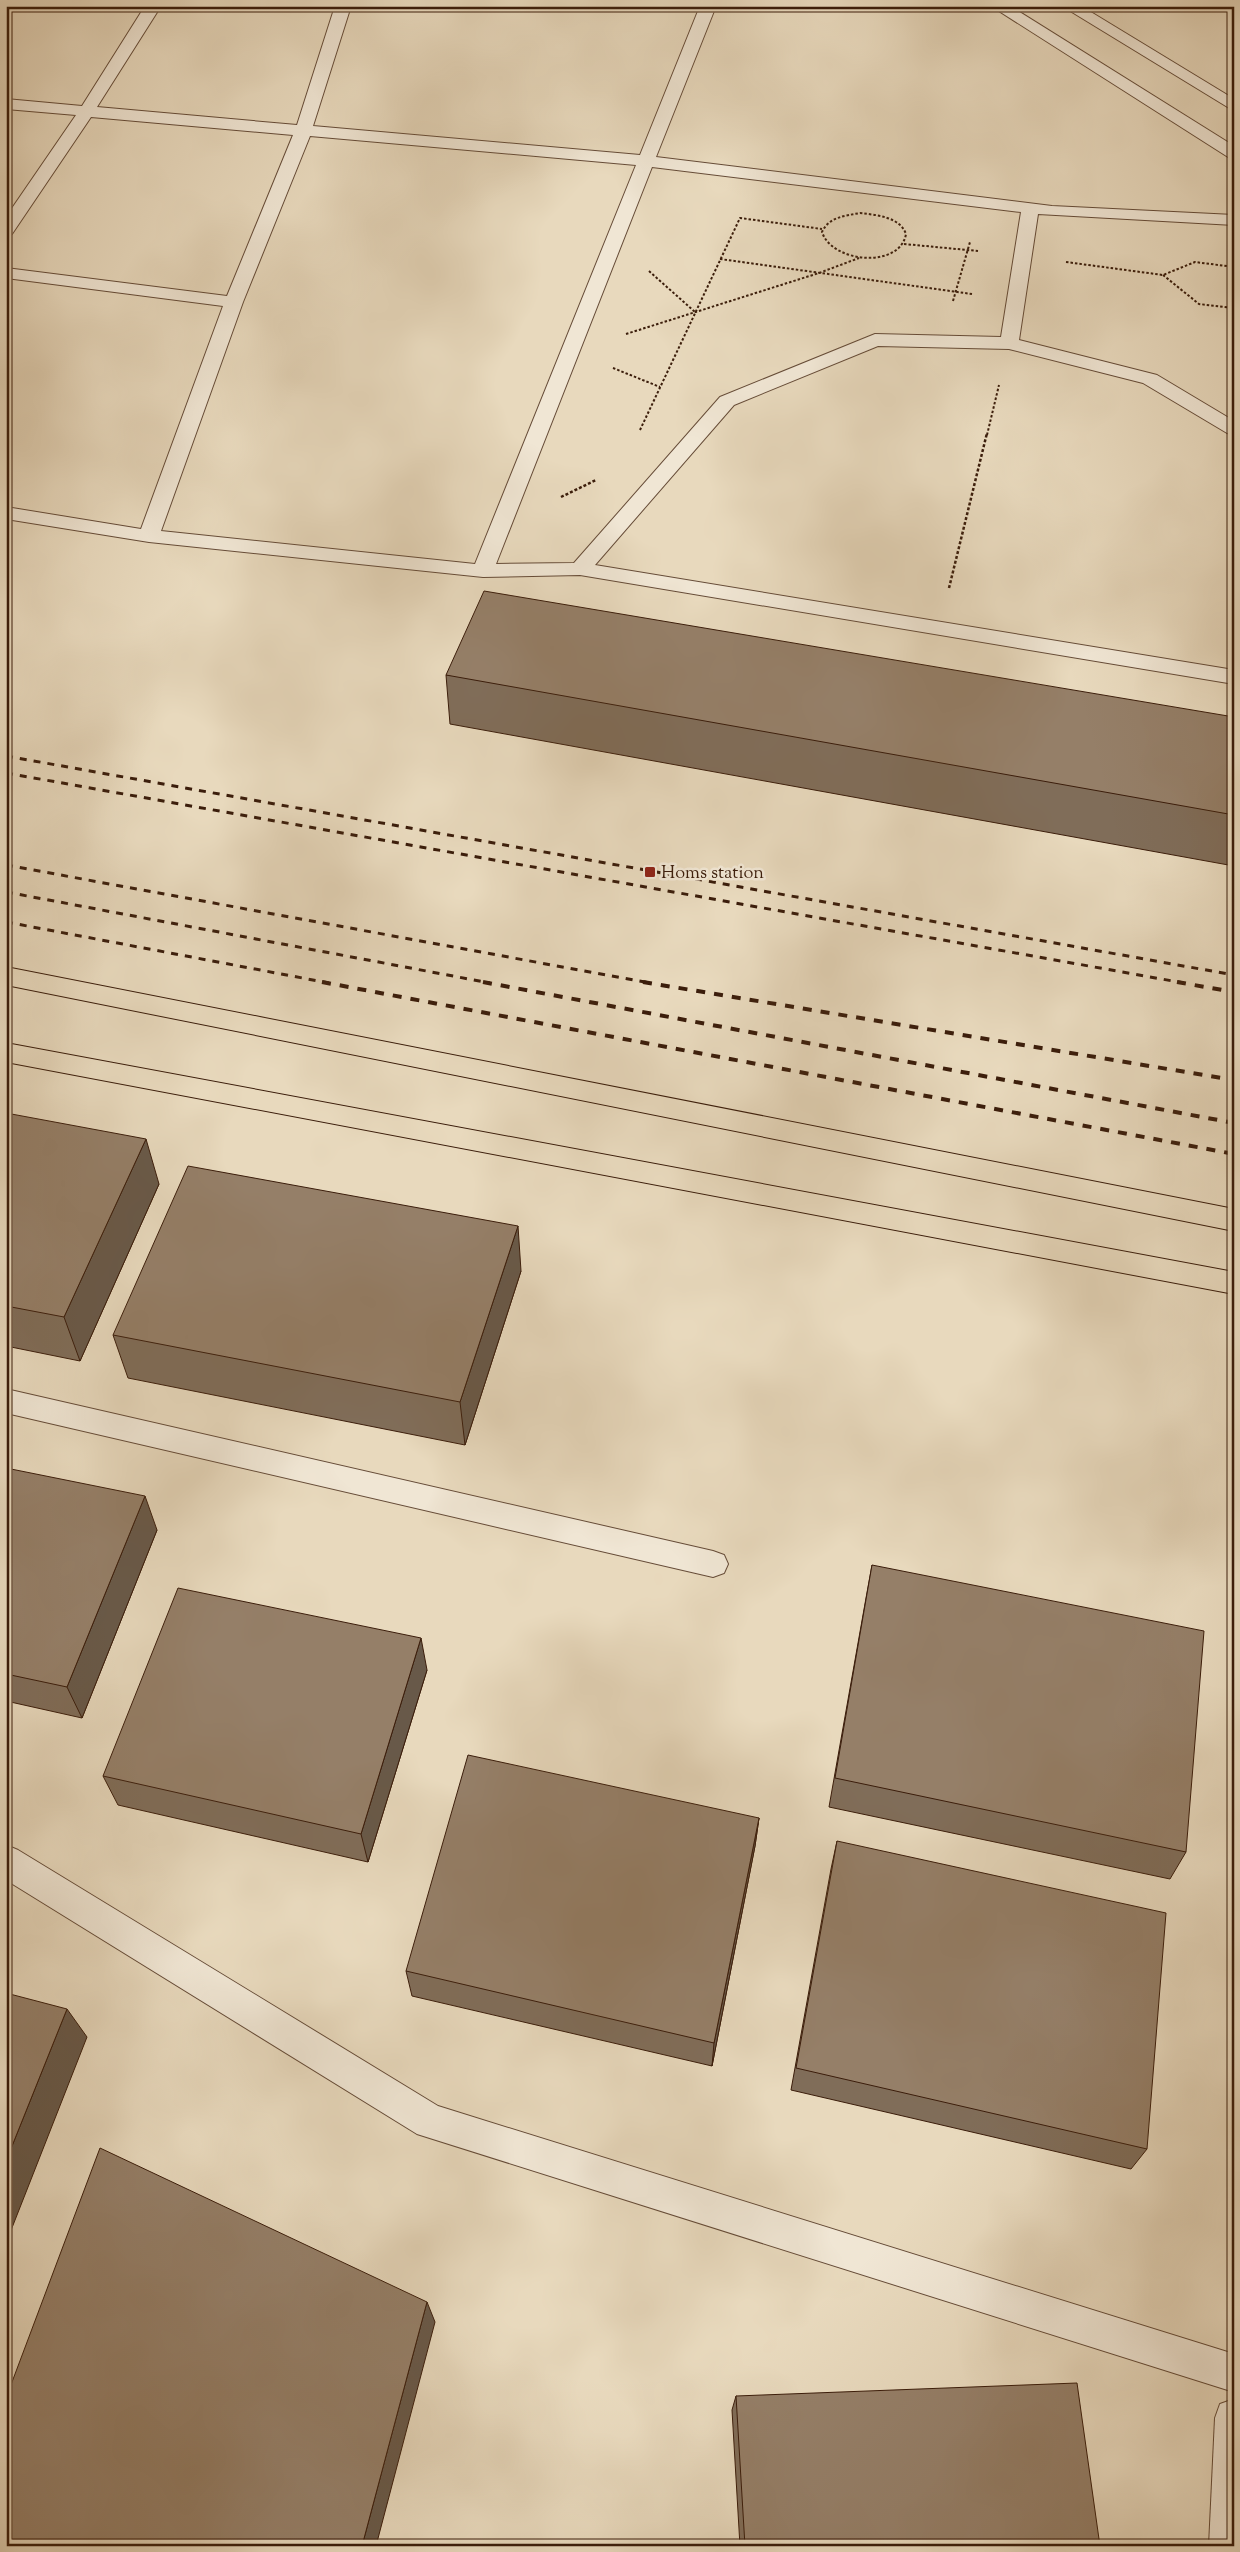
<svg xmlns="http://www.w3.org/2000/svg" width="1240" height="2552" font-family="'Sorts Mill Goudy',serif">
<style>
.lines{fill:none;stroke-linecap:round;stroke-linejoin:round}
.minor-casing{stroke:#664c38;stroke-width:2}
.primary-casing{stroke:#3b1d0b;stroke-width:2}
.path-far1{stroke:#3b1d0b;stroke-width:2;stroke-dasharray:2.5 2;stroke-linecap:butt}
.path{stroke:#3b1d0b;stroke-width:2.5;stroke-dasharray:3 2;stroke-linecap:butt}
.minor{fill:#f0e6d4;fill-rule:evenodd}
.primary{fill:#e8d9bd;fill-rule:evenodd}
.rail-far1{stroke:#3b1d0b;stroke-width:3;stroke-dasharray:7 7;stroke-linecap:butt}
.rail{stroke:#3b1d0b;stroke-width:4;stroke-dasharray:9 9;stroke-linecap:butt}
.wall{fill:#806d59;stroke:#3b1d0b}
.shaded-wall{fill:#685949;stroke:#3b1d0b}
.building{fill:#957f68;stroke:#3b1d0b}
.poi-dot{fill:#8f2418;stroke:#f0e6d4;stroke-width:2}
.labels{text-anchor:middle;stroke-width:5;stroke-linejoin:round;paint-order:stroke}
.poi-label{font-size:18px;fill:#3b1d0b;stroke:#f0e6d4;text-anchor:start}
</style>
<rect width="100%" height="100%" fill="#e8d9bd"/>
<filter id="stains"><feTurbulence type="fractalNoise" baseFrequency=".004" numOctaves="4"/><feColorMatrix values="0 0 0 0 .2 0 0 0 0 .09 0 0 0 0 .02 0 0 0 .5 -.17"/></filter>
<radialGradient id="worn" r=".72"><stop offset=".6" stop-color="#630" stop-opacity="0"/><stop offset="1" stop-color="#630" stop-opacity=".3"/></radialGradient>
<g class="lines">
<defs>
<g id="minor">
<path d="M145,6H161L97,107L297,125L335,6H351L313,126L640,155L700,6H716L656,157L1052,206L1234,215V225L1038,214L1019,340L1157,375L1234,421V435L1227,433L1143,383L1009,349L878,346L734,405L595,565L1234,670V684L580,575L483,577L149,542L6,519V507L141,529L223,306L6,278V268L227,296L293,135L91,117L12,234L6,235V217L76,115L6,109V99L82,106ZM310,136L636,165L475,564L161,531L243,302ZM652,167L1021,212L1001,337L875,334L720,397L574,563L496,564Z"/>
<path d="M991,6H1010L1234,146V158L1228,157Z"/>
<path d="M1062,6H1081L1234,99V111Z"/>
<path d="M6,1389L713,1551L724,1555L728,1564L724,1573L713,1577L6,1413Z"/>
<path d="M6,1845L18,1850L438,2106L1234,2354V2392L417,2134L6,1880Z"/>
<path d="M1234,2399V2546H1209L1215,2418L1220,2404Z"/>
</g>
<g id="primary">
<path d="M6,967L1234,1209V1231L6,985Z"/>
<path d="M6,1043L1234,1272V1294L6,1062Z"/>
</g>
</defs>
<!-- minor casing -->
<use href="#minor" class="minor-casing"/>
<!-- primary casing -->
<use href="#primary" class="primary-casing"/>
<!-- path-far1 -->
<g class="path-far1">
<path d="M860,213C877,215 900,217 906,234C900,269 832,263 822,232C829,217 844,216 860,213Z"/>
<path d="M904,244L978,251"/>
<path d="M720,259L972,294"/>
<path d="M1066,262L1163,275L1195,262L1234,267"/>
<path d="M649,271L695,312"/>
<path d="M1163,275L1199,304L1234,308"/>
<path d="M953,301L970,242"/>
<path d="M626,334L819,273L859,258"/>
<path d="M613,368L660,387"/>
<path d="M640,430L740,218L822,229"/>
<path d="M987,435L999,385"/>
</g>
<!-- path -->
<g class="path">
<path d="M561,497L596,480"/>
<path d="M949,588L987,433"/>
</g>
<!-- minor -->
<use href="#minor" class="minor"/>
<!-- primary -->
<use href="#primary" class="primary"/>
<!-- rail-far1 -->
<g class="rail-far1">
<path d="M6,756L1234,975"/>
<path d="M6,773L1184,983"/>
<path d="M6,865L650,983"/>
<path d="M6,892L490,983"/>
<path d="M6,922L329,983"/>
</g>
<!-- rail -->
<g class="rail">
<path d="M322,982L1234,1154"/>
<path d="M483,982L1234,1123"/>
<path d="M643,982L1234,1080"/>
<path d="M1177,982L1234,992"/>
</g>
</g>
<!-- wall -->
<g class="wall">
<path d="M446,675L1234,717V866L450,724Z"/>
<path d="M6,1113L159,1184L80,1361L6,1346Z"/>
<path d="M521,1271L465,1445L128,1378L113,1335Z"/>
<path d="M6,1468L157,1530L82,1718L6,1701Z"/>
<path d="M872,1565L1186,1852L1170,1879L829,1807L866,1598Z"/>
<path d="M427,1670L368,1862L118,1805L103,1776Z"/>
<path d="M759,1818L755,1846L712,2066L412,1996L406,1971Z"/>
<path d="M837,1841L1147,2149L1131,2169L791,2090L831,1869Z"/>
<path d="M736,2396L1100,2546H740L732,2410Z"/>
</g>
<!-- shaded-wall -->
<g class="shaded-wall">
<path d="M146,1139L159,1184L80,1361L64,1317Z"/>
<path d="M518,1226L521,1271L465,1445L460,1402Z"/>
<path d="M145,1496L157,1530L82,1718L67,1687Z"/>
<path d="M421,1638L427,1670L368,1862L361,1834Z"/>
<path d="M759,1818L755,1846L712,2066L714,2043Z"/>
<path d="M67,2009L87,2037L6,2243V2161Z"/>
<path d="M427,2302L435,2322L376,2546H362Z"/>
</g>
<!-- building -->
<g class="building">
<path d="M484,591L1234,717V815L446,675Z"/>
<path d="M6,1113L146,1139L64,1317L6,1306Z"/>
<path d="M188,1166L518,1226L460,1402L113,1335Z"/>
<path d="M6,1468L145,1496L67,1687L6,1674Z"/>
<path d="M872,1565L1204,1631L1186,1852L835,1778Z"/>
<path d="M178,1588L421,1638L361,1834L103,1776Z"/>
<path d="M468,1755L759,1818L714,2043L406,1971Z"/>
<path d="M837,1841L1166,1913L1147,2149L796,2068Z"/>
<path d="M6,1993L67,2009L6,2161Z"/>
<path d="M100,2148L427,2302L362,2546H6V2398Z"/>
<path d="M1077,2383L1100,2546H745L736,2396Z"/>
</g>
<!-- markers -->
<rect class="poi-dot" x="644" y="866" width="12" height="12" rx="2.5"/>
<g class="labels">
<!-- poi labels -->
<g class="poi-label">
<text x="661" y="878">Homs station</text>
</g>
</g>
<!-- margin -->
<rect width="1240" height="2552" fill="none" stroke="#e8d9bd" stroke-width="25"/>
<rect x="8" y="8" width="1225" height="2537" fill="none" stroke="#3b1d0b" stroke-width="2.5"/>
<rect x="12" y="12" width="1215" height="2527" fill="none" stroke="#3b1d0b"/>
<rect width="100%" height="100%" filter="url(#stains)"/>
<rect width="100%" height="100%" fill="url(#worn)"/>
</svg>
